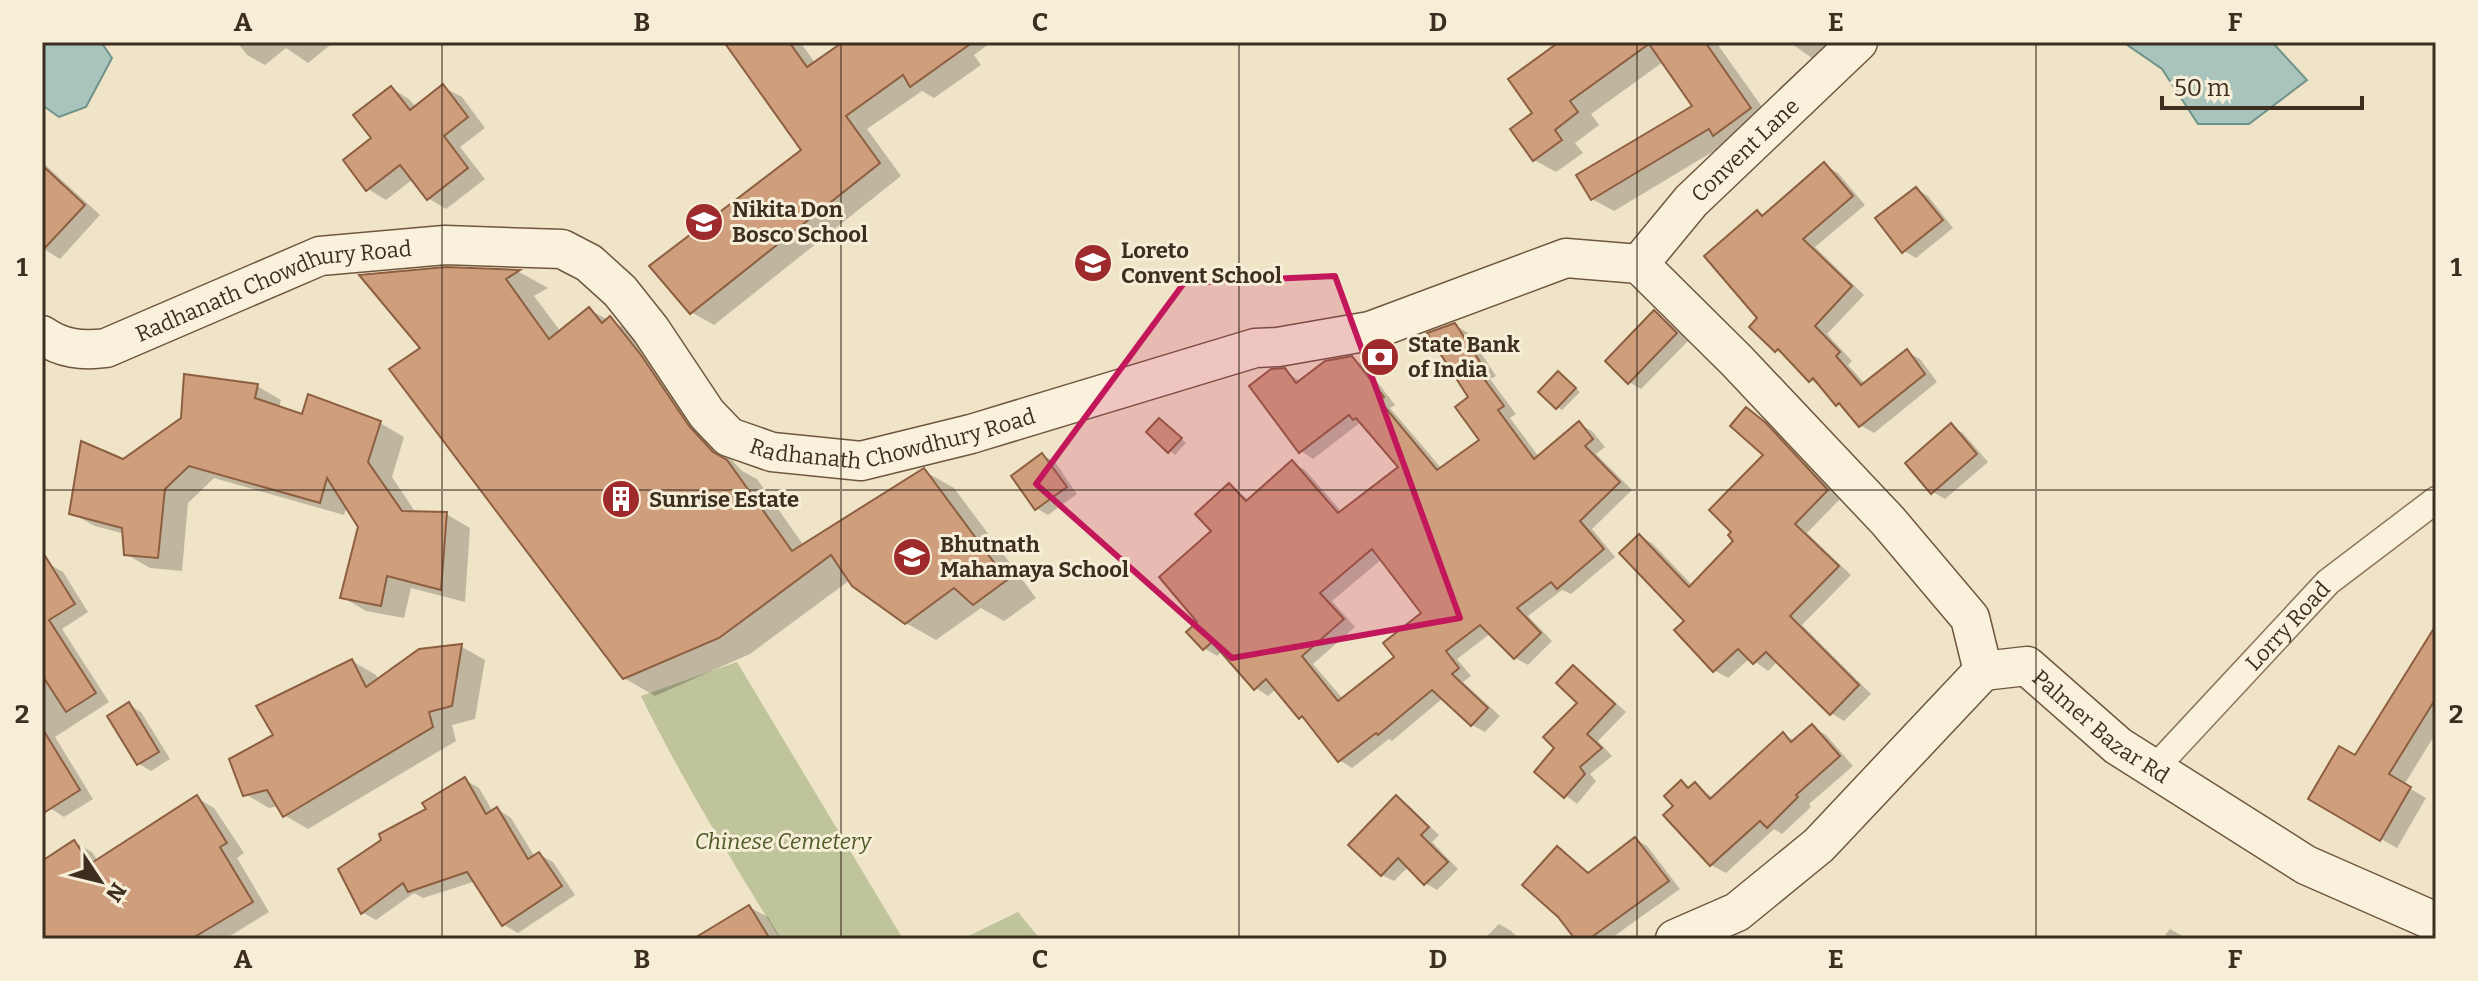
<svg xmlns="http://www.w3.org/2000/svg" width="2478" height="981" font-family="Bitter,serif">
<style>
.cemetery{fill:#bfc49a}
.water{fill:#a9c4bc;stroke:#6f938a;stroke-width:2}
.shadow{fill:#0003;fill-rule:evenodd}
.building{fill:#cf9f7d;stroke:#8d5f41;stroke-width:2;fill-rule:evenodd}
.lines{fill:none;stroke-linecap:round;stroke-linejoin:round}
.street-casing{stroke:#8d765c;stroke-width:29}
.secondary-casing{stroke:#6f573f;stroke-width:41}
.street{stroke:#faf1dc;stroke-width:26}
.secondary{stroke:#faf1dc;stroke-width:38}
.marked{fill:#c2185b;fill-opacity:0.2;stroke:#c2185b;stroke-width:6;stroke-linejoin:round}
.grid{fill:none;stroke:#3d2e20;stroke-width:2;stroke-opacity:0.55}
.labels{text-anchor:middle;stroke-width:6;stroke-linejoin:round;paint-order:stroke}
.street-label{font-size:22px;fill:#3d2e20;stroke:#f7eed8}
.poi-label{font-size:22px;font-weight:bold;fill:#3d2e20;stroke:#f7eed8;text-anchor:start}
.park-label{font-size:22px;font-style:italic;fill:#4d5a26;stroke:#f7eed8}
.neatline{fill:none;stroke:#3d2e20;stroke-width:3}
.grid-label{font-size:26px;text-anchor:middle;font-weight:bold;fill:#3d2e20}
</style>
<rect width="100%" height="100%" fill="#f0e4c8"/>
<!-- cemetery -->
<g class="cemetery">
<path d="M737,662L903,939H780C731,859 682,780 641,696Z"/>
<path d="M1018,912L1040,939H962Z"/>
</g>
<!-- water -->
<g class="water">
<path d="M42,42H101L112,58L86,107L59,117L42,105Z"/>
<path d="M2123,42H2272L2307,80L2249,124H2198L2162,69Z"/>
</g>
<!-- shadow -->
<g class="shadow">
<path d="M237,42H334L308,63L286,48L265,65L247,55Z"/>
<path d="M726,42H800L816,64L847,42H992L974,55L981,65L934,98L922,91L867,129L901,176L714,325L691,312L804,150Z"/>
<path d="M1562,42H1723L1718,45L1772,121L1729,142L1614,211L1592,199L1695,106L1663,62L1591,114L1599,125L1575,143L1583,153L1556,172L1534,160L1535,114Z"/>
<path d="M1789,42H1834L1812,58Z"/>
<path d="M443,87L462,97L485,128L460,147L485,179L446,209L428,198L413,179L386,200L368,189L374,138L391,88L409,99L416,107Z"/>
<path d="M42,162L100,215L60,259L42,248Z"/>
<path d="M1824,165L1838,173L1865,205L1815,247L1864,295L1827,334L1852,361L1848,365L1865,384L1907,352L1920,359L1937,382L1874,433L1860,425L1824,388L1810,380L1789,358L1776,350L1760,319L1757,213L1764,217Z"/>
<path d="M1916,189L1928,196L1953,228L1916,258L1904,251Z"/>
<path d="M446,269L519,272L548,288L534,296L561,332L589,310L641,336L719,446L742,471L757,479L804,546L924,471L954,488L1036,598L1004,621L981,608L936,640L906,623L850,580L750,654L655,696L624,678L423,348Z"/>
<path d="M1654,313L1666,320L1688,341L1641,389L1629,382Z"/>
<path d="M1455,325L1468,333L1496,376L1490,379L1516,414L1510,418L1539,457L1579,424L1592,431L1605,447L1596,454L1632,490L1592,529L1615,557L1571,594L1562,590L1528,616L1552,641L1528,665L1515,658L1491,633L1457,659L1471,676L1463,682L1500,716L1485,732L1472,725L1443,698L1392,741L1389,739L1352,768L1339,760L1311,724L1300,717L1276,689L1268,696L1256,688L1223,651L1217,656L1204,648L1200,622L1214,531L1229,485L1250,501L1293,463L1305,470L1342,512L1401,468L1361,422L1313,459L1301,451L1284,370L1301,382L1352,359L1365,366L1395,405L1390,408L1442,469L1482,440ZM1382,559L1423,613L1397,657L1344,700L1313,664L1355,627L1332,601Z"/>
<path d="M1564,377L1580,392L1562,410L1557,407Z"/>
<path d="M257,386L281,400L279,408L304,417L380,423L404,437L392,477L416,513L446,514L470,528L465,602L411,588L404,618L366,611L342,597L360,526L347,505L344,515L214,478L188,503L182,571L150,568L126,554L125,534L95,526L71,513L124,461Z"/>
<path d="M1746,409L1779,434L1841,498L1807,533L1851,575L1802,625L1871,694L1844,721L1831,713L1778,661L1768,671L1750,658L1728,678L1714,670L1640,536L1653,544L1693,586L1736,541L1766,455Z"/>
<path d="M1165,423L1186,443L1175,455L1149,432Z"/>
<path d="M1951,426L1963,433L1988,462L1945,499L1933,492Z"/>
<path d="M1043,455L1055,462L1077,494L1048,515L1036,508Z"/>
<path d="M49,564L63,572L88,612L62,629L109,702L55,737L93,799L64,817L50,808L42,796V568Z"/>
<path d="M2436,629V733L2404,785L2426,798L2397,848L2311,799L2356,757Z"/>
<path d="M462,647L485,660L475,719L452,725L456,741L308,829L284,815L279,806L269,808L245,794L276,736L352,661L376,675L379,680L420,651Z"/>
<path d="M1573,668L1585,675L1626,712L1598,741L1612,756L1590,774L1596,781L1577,804L1536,772L1557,748L1580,703Z"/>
<path d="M129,705L141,712L170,759L151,771L139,764L110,717Z"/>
<path d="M1812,727L1826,735L1853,766L1809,804L1811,807L1782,834L1774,829L1726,873L1711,865L1676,806L1681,783L1691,788L1695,785L1714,798L1783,734L1795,741Z"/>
<path d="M465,780L479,788L493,812L497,809L511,818L535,857L539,854L553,862L575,895L518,933L504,925L476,881L423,898L414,893L376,920L362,912L429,810Z"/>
<path d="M197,798L214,808L244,853L237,858L269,912L225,939H42V863L74,842L92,852L98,861Z"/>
<path d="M1396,798L1408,805L1439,835L1432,842L1458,869L1437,890L1425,883L1409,866L1394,881L1382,875Z"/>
<path d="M1635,839L1647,846L1680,889L1610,939H1577L1558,848L1591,874Z"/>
<path d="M749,907L768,917L781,939H697Z"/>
<path d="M1499,924L1511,931L1519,939H1484Z"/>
<path d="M2170,929L2188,939H2162Z"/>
</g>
<!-- building -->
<g class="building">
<path d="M724,42H789L807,67L843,42H973L910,87L903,75L846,116L880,163L690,314L649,266L801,150Z"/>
<path d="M1559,42H1705L1751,108L1713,136L1709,129L1591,200L1576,175L1692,106L1649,44L1570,101L1578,112L1555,130L1562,140L1533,161L1510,129L1532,113L1508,79Z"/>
<path d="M443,84L468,117L444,136L468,168L427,200L400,165L366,191L343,160L371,138L353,115L391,86L410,110Z"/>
<path d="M1824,162L1853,196L1803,239L1852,286L1815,326L1840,352L1836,356L1861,385L1907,349L1925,374L1859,427L1839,403L1836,406L1813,378L1809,382L1778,349L1775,352L1749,327L1757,318L1704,256L1757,210L1762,216Z"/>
<path d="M42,165L85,205L42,251Z"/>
<path d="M1916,187L1943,220L1902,253L1875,218Z"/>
<path d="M446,267L520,270L506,279L549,339L589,307L602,323L610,316L641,355L689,426L713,452L727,460L792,551L924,468L1007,580L973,605L954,588L905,624L852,586L831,555L719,638L623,679L389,369L420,348L359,275Z"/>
<path d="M1654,310L1677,333L1628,384L1605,361Z"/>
<path d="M1455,323L1484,368L1479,372L1504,406L1498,410L1534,459L1579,421L1593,439L1585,446L1620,482L1580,521L1604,549L1557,589L1551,582L1517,608L1541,633L1514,659L1480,625L1446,651L1459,668L1452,674L1488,708L1471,726L1432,690L1378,735L1376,733L1338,762L1302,716L1299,719L1266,679L1254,690L1212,642L1203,650L1186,632L1197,622L1159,577L1211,531L1195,514L1229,483L1246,501L1292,460L1338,513L1398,467L1356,418L1353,420L1349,415L1299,453L1249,386L1271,369L1285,368L1296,383L1325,361L1352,356L1384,397L1379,400L1437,470L1479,440L1455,407L1468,397L1427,333ZM1372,549L1421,613L1383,643L1394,657L1338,701L1302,656L1344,619L1320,593Z"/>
<path d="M1558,371L1576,388L1556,409L1538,392Z"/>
<path d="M184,374L258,384L255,398L302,414L308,394L381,421L368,462L402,511L447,512L441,590L387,576L381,606L340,598L358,527L327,478L320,503L189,466L165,489L158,558L124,555L122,528L69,514L81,441L123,459L181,418Z"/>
<path d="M1746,407L1766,423L1828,490L1795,524L1839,566L1790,616L1859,685L1830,715L1766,652L1753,664L1738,649L1713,672L1674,630L1684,621L1619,553L1639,534L1689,587L1733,541L1728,535L1731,532L1709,510L1763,455L1730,426Z"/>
<path d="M1159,418L1182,438L1168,453L1146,432Z"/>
<path d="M1951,423L1977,454L1931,494L1905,463Z"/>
<path d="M1042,453L1067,487L1035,510L1011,476Z"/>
<path d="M42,551L75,604L49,620L96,693L66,712L42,675Z"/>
<path d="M2436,625V698L2389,774L2411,787L2380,841L2308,799L2339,746L2355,755Z"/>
<path d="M462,644L452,706L429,712L433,727L283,817L267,790L243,796L229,759L273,735L256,706L352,659L366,687L419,649Z"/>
<path d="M1573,665L1615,704L1587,734L1602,748L1580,767L1585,774L1564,798L1534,772L1554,748L1543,737L1577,703L1556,683Z"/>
<path d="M129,702L159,752L137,765L107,716Z"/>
<path d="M1812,724L1840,756L1796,795L1798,797L1767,828L1760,821L1710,866L1663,815L1673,806L1664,796L1681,780L1688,788L1695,782L1710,799L1783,732L1791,742Z"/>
<path d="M42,728L80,790L42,814Z"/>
<path d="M465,777L486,814L497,807L528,859L539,852L562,886L502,926L467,872L408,892L403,883L361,914L338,869L381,840L379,834L426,809L422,803Z"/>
<path d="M197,795L227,843L220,847L253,902L191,939H42V861L74,840L90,864Z"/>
<path d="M1396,795L1429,827L1421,835L1448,862L1424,885L1398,858L1381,876L1348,845Z"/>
<path d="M1635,837L1669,881L1589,939H1575L1558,917L1522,885L1557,846L1588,873Z"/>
<path d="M749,905L770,939H693Z"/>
</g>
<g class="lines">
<defs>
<g id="street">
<path id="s1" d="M2154,769L2328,582L2436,500"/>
</g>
<g id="secondary">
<path d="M1639,264L1737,361L1888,521L1970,618L1983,671"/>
<path id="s2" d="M1639,264L1691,201L1858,42"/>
<path id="s3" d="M42,335C62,349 82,351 106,348L320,256L445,245L562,249L589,263L620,291L651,330L707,414L729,437L772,452L861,461L971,434L1255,348L1278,347L1370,331L1566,258L1639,264"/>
<path id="s4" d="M1983,671L2027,666L2118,746L2306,865L2436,922"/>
<path d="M1675,939L1737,912L1819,845L1983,671"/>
</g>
</defs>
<!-- street casing -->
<use href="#street" class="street-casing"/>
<!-- secondary casing -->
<use href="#secondary" class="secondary-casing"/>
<!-- street -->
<use href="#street" class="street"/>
<!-- secondary -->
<use href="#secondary" class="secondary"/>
</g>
<!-- marked area -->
<path class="marked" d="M1335,276L1460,618L1232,658L1036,484L1184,283Z"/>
<!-- grid -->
<path class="grid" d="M442,42V939M841,42V939M1239,42V939M1637,42V939M2036,42V939M42,490H2436"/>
<!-- icons -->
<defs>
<symbol id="school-disc" viewBox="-11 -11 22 22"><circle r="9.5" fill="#9e2a2b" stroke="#f7eed8"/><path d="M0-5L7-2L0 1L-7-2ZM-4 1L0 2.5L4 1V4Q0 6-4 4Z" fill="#fff"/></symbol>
<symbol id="bank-disc" viewBox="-11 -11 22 22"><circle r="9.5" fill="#9e2a2b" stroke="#f7eed8"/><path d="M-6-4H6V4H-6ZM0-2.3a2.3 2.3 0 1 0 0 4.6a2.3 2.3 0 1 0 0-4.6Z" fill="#fff"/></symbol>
<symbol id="building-disc" viewBox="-11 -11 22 22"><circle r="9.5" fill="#9e2a2b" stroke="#f7eed8"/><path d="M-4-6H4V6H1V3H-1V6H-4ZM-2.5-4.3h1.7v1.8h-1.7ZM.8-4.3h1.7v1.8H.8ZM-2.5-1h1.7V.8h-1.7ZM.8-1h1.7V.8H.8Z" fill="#fff"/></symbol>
</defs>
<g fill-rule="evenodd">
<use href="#school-disc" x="682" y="200" width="44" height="44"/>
<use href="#school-disc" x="1071" y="241" width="44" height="44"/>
<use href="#bank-disc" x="1358" y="335" width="44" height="44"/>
<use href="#building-disc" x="599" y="477" width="44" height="44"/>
<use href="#school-disc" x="890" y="535" width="44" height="44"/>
</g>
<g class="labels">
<!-- street labels -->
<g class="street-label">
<text dy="8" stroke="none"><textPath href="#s2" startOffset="156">Convent Lane</textPath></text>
<text dy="8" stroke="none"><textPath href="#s3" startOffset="246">Radhanath Chowdhury Road</textPath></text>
<text dy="8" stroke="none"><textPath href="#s3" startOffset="966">Radhanath Chowdhury Road</textPath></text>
<text dy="8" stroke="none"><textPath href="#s1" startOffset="196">Lorry Road</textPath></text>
<text dy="8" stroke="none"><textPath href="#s4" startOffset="140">Palmer Bazar Rd</textPath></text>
</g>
<!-- poi labels -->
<g class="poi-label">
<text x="732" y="217">Nikita Don<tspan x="732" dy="25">Bosco School</tspan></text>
<text x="1121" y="258">Loreto<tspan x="1121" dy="25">Convent School</tspan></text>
<text x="1408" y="352">State Bank<tspan x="1408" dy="25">of India</tspan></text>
<text x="649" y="507">Sunrise Estate</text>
<text x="940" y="552">Bhutnath<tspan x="940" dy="25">Mahamaya School</tspan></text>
</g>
<!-- park labels -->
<g class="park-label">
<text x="783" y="849">Chinese Cemetery</text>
</g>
</g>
<!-- border -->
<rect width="2478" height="981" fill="none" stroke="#f7eed8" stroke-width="88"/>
<!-- north arrow -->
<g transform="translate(100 881) rotate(125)" stroke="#f7eed8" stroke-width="6" paint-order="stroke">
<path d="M0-6L14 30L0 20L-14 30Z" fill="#3d2e20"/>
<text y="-12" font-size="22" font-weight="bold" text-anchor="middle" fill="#3d2e20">N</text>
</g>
<!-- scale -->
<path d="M2162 96v12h200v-12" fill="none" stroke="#3d2e20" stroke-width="4"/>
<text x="2174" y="96" font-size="24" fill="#3d2e20" stroke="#f7eed8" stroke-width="6" paint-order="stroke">50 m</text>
<rect x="44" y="44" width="2390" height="893" class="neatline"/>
<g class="grid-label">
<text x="243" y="31">A</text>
<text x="642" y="31">B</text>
<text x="1040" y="31">C</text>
<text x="1438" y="31">D</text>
<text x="1836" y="31">E</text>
<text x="2235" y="31">F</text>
<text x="22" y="276">1</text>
<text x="2456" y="276">1</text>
<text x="22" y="723">2</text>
<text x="2456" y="723">2</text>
<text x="243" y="968">A</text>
<text x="642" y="968">B</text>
<text x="1040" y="968">C</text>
<text x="1438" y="968">D</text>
<text x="1836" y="968">E</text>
<text x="2235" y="968">F</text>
</g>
</svg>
